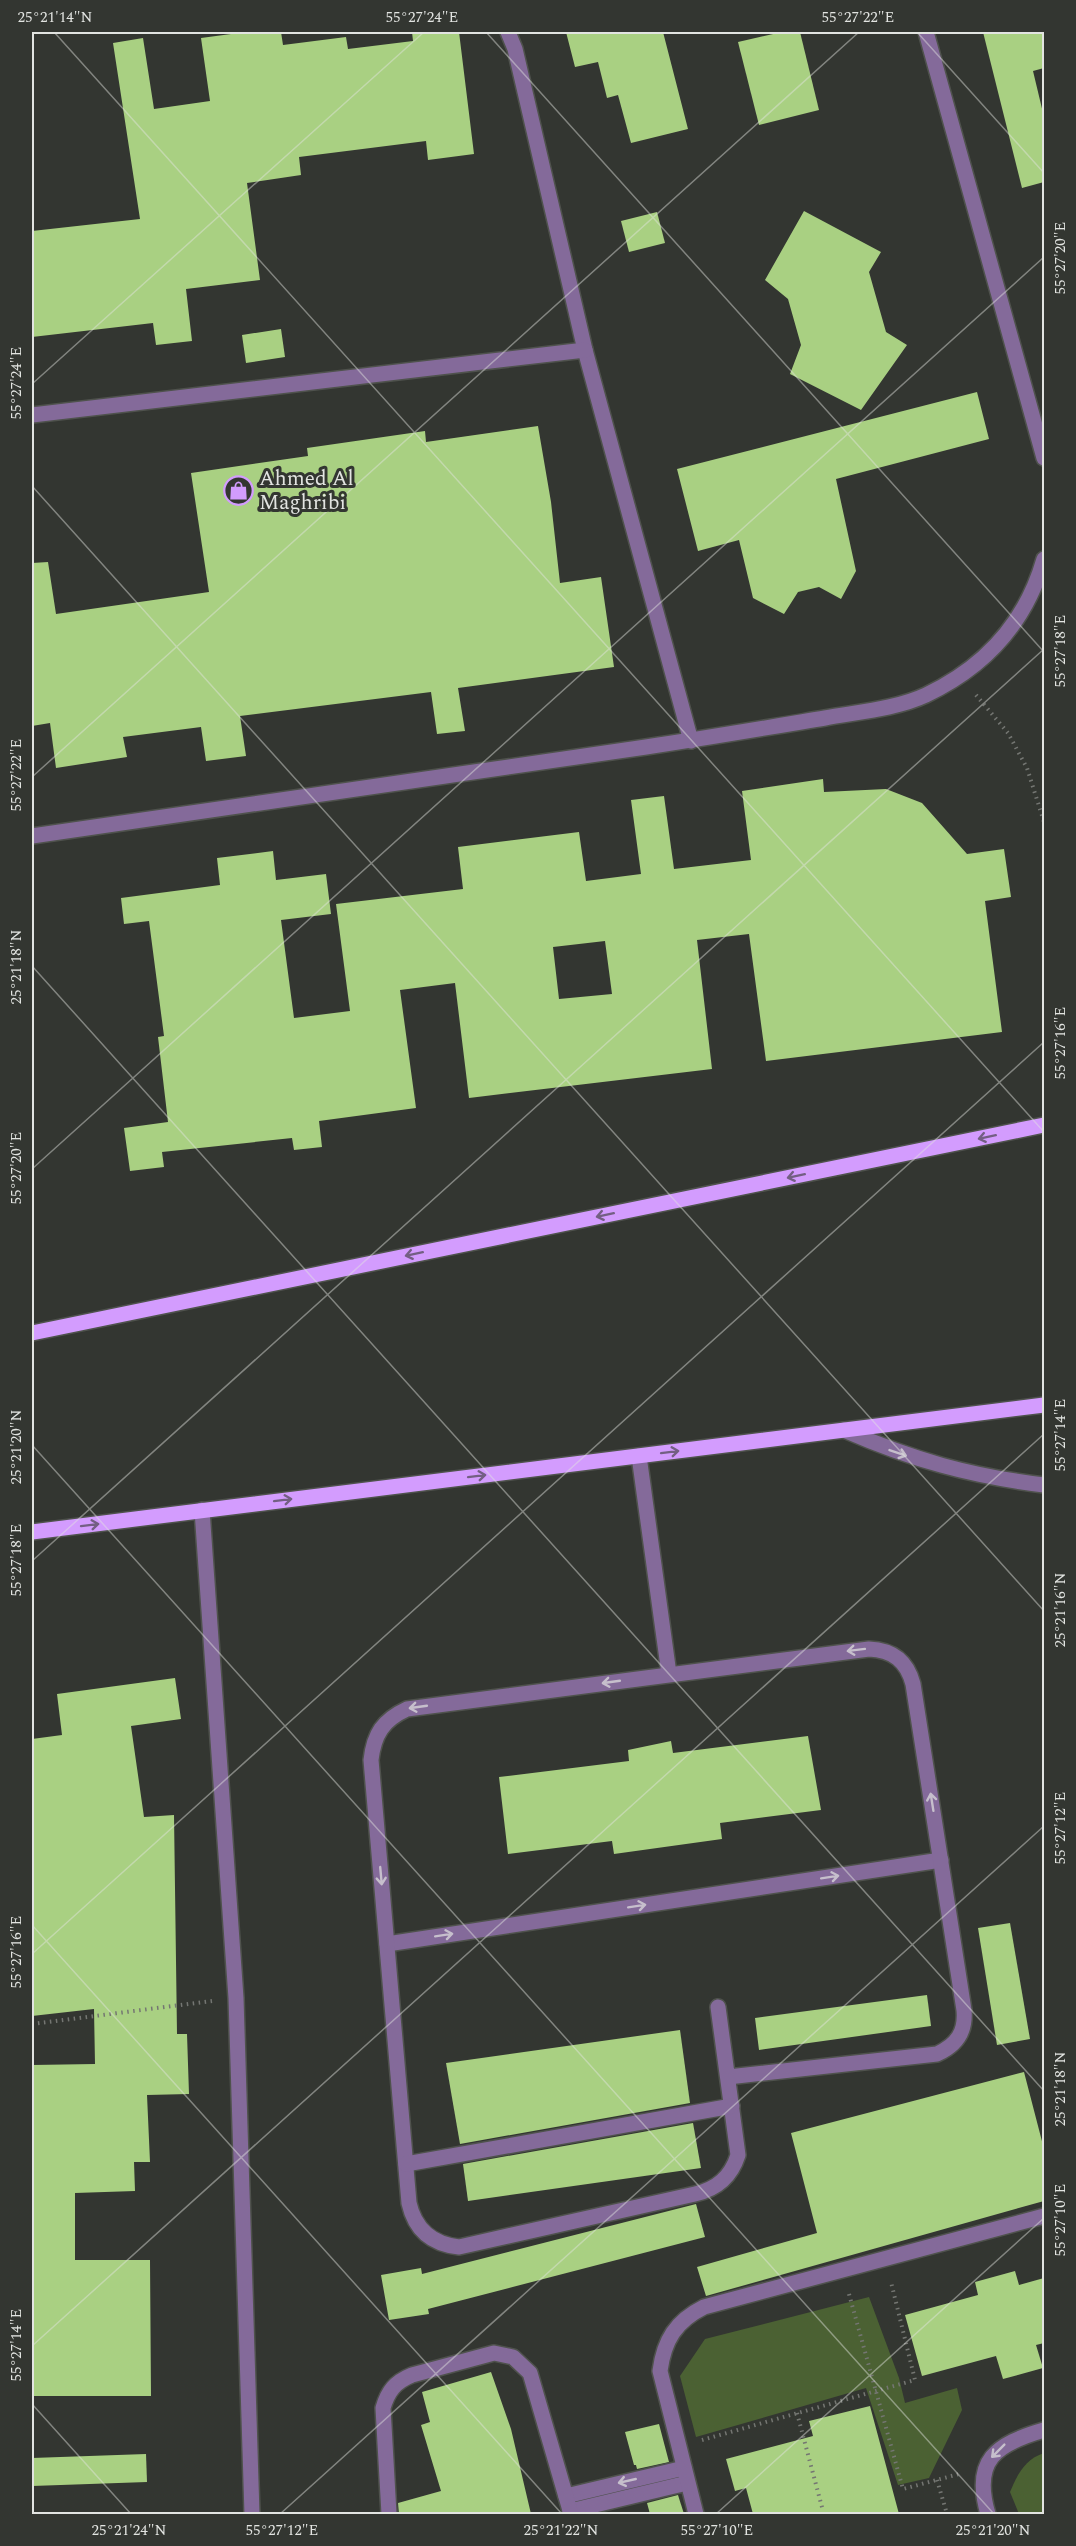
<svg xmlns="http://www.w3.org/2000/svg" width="1076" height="2546" font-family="Spectral,serif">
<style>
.green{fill:#4b6133}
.building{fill:#a9d082;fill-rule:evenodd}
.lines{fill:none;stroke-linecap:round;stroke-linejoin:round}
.minor-casing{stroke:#4f524d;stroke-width:18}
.major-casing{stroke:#4f524d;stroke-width:18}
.path{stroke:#747672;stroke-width:4;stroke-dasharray:1.5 4.5;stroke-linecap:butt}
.minor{stroke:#846a9a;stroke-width:15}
.major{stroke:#d39cfe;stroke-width:15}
.oneway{stroke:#735f83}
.oneway2{stroke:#c6bfcc}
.ticks{fill:none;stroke:#e2e4e1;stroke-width:1.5;stroke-opacity:0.45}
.labels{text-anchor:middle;stroke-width:6;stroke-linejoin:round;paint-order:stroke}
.poi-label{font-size:21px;fill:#e2e4e1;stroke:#333631;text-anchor:start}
.neatline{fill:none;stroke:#e2e4e1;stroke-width:2}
.ticks-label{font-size:15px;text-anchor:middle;fill:#e2e4e1}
</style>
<rect width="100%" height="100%" fill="#333631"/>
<!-- green -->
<g class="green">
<path d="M869,2297L899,2378L905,2403L957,2388L962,2410L929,2478L898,2485L866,2388L696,2437L680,2376L705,2339Z"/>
<path d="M1044,2453V2514H1019L1010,2492C1017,2475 1025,2459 1044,2453Z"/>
</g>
<!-- building -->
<g class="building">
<path d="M246,32H281L283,45L346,37L348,49L413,41L412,32H459L474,154L428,160L426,141L299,157L301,175L247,183L260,280L186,289L192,341L156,345L153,323L32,337V231L140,219L113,43L143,38L154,109L210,101L201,38Z"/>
<path d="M566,32H663L688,129L631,143L618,95L607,98L598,62L575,67Z"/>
<path d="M782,32H800L819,110L759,125L738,42Z"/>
<path d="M983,32H1044V68L1033,71L1044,117V182L1022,188Z"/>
<path d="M804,211L881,252L869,272L886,332L907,345L861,410L790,374L801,345L788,299L765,280Z"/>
<path d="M657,212L665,243L629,252L621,221Z"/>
<path d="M281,329L285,357L246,363L242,335Z"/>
<path d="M977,392L989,439L836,479L856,571L841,599L819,587L798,592L784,614L753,598L739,540L698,551L677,469Z"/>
<path d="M538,426L551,502L560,583L601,577L614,667L458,688L465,731L437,734L431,692L240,716L246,756L206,761L201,727L123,737L127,757L56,768L50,723L32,726V563L48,562L56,614L209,592L191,473L308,456L307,448L425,431L426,442Z"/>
<path d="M823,779L824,792L886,789L922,803L967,854L1004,849L1011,897L985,901L1002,1032L766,1061L749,934L697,940L712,1069L469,1098L455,983L400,990L416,1108L319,1121L322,1147L294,1150L292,1138L162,1152L164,1167L130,1171L124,1128L168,1122L158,1037L164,1036L149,921L124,924L121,898L220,885L217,858L273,851L276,880L326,874L331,914L281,920L294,1018L350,1011L336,904L463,889L458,847L579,832L586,881L641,874L631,800L664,796L674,869L751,860L742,791ZM605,941L612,994L559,999L553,947Z"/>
<path d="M175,1678L181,1719L131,1726L144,1817L174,1815L177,2034H187L189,2094L147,2095L150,2162H134L135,2191L75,2193V2260H150L151,2396H32V2065L95,2064L94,2009L32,2016V1739L62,1735L57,1694Z"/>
<path d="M808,1736L821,1810L720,1823L722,1839L614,1854L612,1841L508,1854L499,1777L629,1761L628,1750L671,1741L673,1753Z"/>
<path d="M1010,1923L1030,2039L997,2045L978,1928Z"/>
<path d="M927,1995L931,2026L759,2050L755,2018Z"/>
<path d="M680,2030L690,2103L460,2144L446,2063Z"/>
<path d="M1024,2072L1044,2149V2201L706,2296L697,2267L817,2233L791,2133Z"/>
<path d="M693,2123L701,2168L468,2201L463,2164Z"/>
<path d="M696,2204L705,2237L428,2309L429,2314L389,2320L381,2275L421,2268L422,2274Z"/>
<path d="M1015,2271L1019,2285L1044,2278V2343L1036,2345L1043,2368L1003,2379L996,2356L922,2376L905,2315L978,2295L975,2282Z"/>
<path d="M491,2372L511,2429L531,2514H399L398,2503L441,2491L421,2425L430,2422L422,2392Z"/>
<path d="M870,2406L899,2514H753L746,2488L735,2491L726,2459L813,2436L809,2421Z"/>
<path d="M659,2424L669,2462L637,2469L636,2465H634L625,2432Z"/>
<path d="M146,2454L147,2482L32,2486V2458Z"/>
<path d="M678,2495L684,2514H650L647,2503Z"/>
</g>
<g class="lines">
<defs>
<g id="minor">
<path d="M508,32L515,49L585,350L691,741"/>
<path d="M926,32L1044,458"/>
<path d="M32,415L585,350"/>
<path d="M32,836C236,806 441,777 646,747C706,738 765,728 825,718C857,712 896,709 926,695C985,667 1026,622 1044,559"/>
<path d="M844,1430C913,1460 970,1476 1044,1485"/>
<path d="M639,1456L669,1674"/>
<path d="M202,1510L236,1998L252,2514"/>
<path d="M387,1944L941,1860"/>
<path d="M718,2007L738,2155C731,2177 717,2189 695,2194L459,2247C432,2244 415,2230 409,2203L371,1760C374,1734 383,1720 407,1709L869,1649C893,1650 907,1661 913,1684L964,2010C966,2032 957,2045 937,2054L728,2077"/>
<path d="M406,2164L732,2106"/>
<path d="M566,2496L684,2468"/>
<path d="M570,2511L687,2483"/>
<path d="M389,2514L383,2408C388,2391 395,2382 412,2375L494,2353L513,2357L530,2373L571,2514"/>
<path d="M696,2514L660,2371C664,2340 676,2321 704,2307L1044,2216"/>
<path d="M988,2514C972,2460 996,2444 1044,2430"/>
</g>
<g id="major">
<path d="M32,1333L1044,1125"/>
<path d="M32,1532L1044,1405"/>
</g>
</defs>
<!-- minor casing -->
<use href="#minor" class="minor-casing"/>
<!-- major casing -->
<use href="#major" class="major-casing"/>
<!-- path -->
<g class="path">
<path d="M976,695L1008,733L1027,768L1044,822"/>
<path d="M32,2024L212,2001"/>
<path d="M849,2294L903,2489L959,2474"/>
<path d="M797,2413L823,2511"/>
<path d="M702,2440L915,2380L891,2282"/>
<path d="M937,2480L947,2514"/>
</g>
<!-- minor -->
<use href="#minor" class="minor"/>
<!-- major -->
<use href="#major" class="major"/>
</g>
<!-- one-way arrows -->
<defs><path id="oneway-shaft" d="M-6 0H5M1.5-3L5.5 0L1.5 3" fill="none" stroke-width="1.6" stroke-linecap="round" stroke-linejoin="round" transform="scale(1.5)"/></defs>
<g class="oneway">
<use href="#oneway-shaft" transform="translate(987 1137) rotate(168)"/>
<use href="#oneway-shaft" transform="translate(796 1176) rotate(168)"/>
<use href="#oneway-shaft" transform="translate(605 1215) rotate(168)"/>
<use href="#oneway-shaft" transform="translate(414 1254) rotate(168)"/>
<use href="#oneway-shaft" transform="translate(670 1452) rotate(-7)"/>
<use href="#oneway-shaft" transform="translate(477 1476) rotate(-7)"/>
<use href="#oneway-shaft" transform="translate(283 1500) rotate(-7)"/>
<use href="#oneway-shaft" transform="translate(90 1525) rotate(-7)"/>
</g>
<g class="oneway2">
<use href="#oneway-shaft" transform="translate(898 1453) rotate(19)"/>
<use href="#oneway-shaft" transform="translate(856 1650) rotate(173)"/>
<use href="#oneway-shaft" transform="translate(611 1682) rotate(172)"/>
<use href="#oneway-shaft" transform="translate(418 1707) rotate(172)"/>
<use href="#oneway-shaft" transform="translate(932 1802) rotate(-99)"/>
<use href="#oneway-shaft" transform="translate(381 1876) rotate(85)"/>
<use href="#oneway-shaft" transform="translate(830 1877) rotate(-9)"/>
<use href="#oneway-shaft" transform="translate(637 1906) rotate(-9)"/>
<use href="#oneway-shaft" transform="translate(444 1935) rotate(-9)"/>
<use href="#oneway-shaft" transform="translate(998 2451) rotate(135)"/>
<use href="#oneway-shaft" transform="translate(627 2481) rotate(167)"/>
</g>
<!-- ticks -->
<path class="ticks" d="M54,32L1044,1132M486,32L1044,652M917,32L1044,173M32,384L424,32M32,486L1044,1611M32,777L859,32M32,966L1044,2091M32,1169L1044,257M32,1445L994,2514M32,1561L1044,649M32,1925L562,2514M32,1954L1044,1042M32,2346L1044,1434M32,2404L131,2514M280,2514L1044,1826M716,2514L1044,2218"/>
<!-- icons -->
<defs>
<symbol id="shop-ring" viewBox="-11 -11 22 22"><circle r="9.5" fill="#333631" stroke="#d29cfd" stroke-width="1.5"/><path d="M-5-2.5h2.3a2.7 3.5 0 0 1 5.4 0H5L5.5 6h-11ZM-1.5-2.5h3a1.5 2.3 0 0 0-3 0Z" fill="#d29cfd"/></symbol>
</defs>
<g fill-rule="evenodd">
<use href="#shop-ring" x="222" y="474" width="33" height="33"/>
</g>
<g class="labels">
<!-- poi labels -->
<g class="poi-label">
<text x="259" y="485">Ahmed Al<tspan x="259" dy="24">Maghribi</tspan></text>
</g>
</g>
<!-- border -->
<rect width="1076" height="2546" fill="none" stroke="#333631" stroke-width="66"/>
<rect x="33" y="33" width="1010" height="2480" class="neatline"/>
<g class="ticks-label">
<text x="55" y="22">25°21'14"N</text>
<text x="422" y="22">55°27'24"E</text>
<text x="858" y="22">55°27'22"E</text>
<text transform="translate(1060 258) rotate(-90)" y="5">55°27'20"E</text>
<text transform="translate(16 383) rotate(-90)" y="5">55°27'24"E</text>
<text transform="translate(1060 651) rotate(-90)" y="5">55°27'18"E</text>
<text transform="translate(16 775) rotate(-90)" y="5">55°27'22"E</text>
<text transform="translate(16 967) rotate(-90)" y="5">25°21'18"N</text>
<text transform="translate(1060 1043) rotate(-90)" y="5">55°27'16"E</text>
<text transform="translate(16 1168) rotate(-90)" y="5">55°27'20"E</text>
<text transform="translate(1060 1435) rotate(-90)" y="5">55°27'14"E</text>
<text transform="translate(16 1447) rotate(-90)" y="5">25°21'20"N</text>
<text transform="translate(16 1560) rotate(-90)" y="5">55°27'18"E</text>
<text transform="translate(1060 1610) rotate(-90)" y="5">25°21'16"N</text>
<text transform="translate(1060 1828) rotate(-90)" y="5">55°27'12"E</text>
<text transform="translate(16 1952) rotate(-90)" y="5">55°27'16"E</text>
<text transform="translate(1060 2089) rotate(-90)" y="5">25°21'18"N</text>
<text transform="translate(1060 2220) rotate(-90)" y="5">55°27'10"E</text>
<text transform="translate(16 2345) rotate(-90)" y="5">55°27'14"E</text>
<text x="129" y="2535">25°21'24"N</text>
<text x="282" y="2535">55°27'12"E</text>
<text x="561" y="2535">25°21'22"N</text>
<text x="717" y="2535">55°27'10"E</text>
<text x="993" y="2535">25°21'20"N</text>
</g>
</svg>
